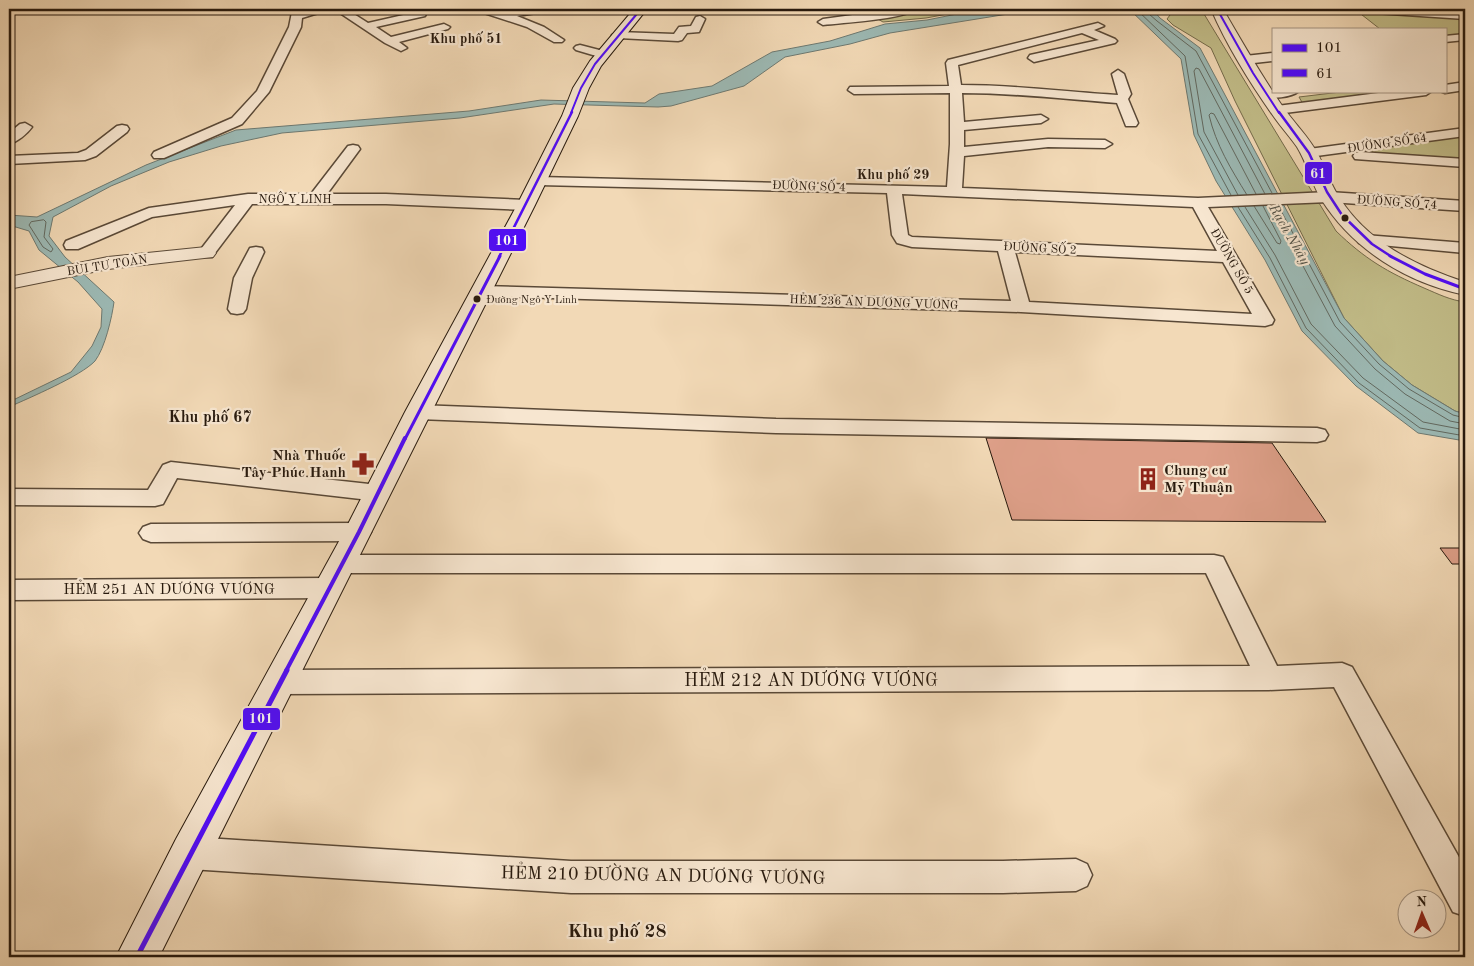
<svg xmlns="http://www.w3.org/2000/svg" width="1474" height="966" font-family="'Old Standard TT',serif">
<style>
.green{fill:#c2bd89;stroke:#746b4b}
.water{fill:#9cb9b4;stroke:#6d7971}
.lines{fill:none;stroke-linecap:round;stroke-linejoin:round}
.shore{stroke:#626960;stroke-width:1}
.building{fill:#dd9f88;stroke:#27190d}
.minor-casing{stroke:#5a4937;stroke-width:3}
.tertiary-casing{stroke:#5a4937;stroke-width:2}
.secondary-casing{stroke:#27190d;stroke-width:2}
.minor{fill:#f7e6d0;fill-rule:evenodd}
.tertiary{fill:#f7e6d0;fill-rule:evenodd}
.secondary{fill:#f7e6d0;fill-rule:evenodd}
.bus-1-far4-casing{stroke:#f7e6d0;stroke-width:4}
.bus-1-far3-casing{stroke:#f7e6d0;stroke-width:5}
.bus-1-far2-casing{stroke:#f7e6d0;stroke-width:6}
.bus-1-far1-casing{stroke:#f7e6d0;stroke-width:8}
.bus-1-casing{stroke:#f7e6d0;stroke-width:9}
.bus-2-far2-casing{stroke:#f7e6d0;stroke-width:4}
.bus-2-far1-casing{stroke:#f7e6d0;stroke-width:5}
.bus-2-casing{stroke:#f7e6d0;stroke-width:6}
.bus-1-far4{stroke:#4f0aff;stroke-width:2}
.bus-1-far3{stroke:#4f0aff;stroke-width:2.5}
.bus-1-far2{stroke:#4f0aff;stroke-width:3}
.bus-1-far1{stroke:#4f0aff;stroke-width:4}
.bus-1{stroke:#4f0aff;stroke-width:5}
.bus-2-far2{stroke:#4f0aff;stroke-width:2}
.bus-2-far1{stroke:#4f0aff;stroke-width:2.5}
.bus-2{stroke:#4f0aff;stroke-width:3}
.bus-dot{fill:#27190d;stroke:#f7e6d0;stroke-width:2}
.labels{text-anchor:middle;stroke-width:4.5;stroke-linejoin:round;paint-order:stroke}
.far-bus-label{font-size:11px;fill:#27190d;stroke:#f7e6d0;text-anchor:start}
.far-street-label{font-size:12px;fill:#27190d;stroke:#f7e6d0}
.far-neighbourhood-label{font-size:14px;font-weight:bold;fill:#27190d;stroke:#f7e6d0}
.far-water-label{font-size:14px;font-style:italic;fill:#505147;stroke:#f7e6d0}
.poi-label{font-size:15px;font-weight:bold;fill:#27190d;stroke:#f7e6d0;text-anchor:end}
.street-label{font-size:15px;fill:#27190d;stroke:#f7e6d0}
.neighbourhood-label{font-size:16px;font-weight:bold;fill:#27190d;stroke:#f7e6d0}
.near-street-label{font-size:18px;fill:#27190d;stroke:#f7e6d0}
.near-neighbourhood-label{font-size:19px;font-weight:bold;fill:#27190d;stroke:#f7e6d0}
.line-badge{stroke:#f7e6d0;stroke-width:2}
.badge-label{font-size:14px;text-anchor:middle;font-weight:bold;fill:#fff}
</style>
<rect width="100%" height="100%" fill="#f2d9b6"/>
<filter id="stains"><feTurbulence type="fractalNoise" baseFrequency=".004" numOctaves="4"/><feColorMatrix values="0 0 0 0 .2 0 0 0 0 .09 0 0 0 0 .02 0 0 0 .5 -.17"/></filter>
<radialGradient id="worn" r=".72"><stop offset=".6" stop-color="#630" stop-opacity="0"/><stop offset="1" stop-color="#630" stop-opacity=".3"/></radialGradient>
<!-- green -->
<g class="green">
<path d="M925,9H975L926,18L883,22L876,18Z"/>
<path d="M1171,9H1201L1336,231C1365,259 1387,272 1424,288C1438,294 1450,300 1465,302V414L1455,411L1412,385L1383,361L1344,318L1235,101L1211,48L1173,25L1167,19L1173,11Z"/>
<path d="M1357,11L1465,18V34L1445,36V29H1380Z"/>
<path d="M1349,91H1405L1303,104L1299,97Z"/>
<path d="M1465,136V159L1369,152L1363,148Z"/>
</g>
<!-- water -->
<g class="water">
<path d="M982,9H1022L1008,14L890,33L850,44L785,57L744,86L671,106L658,107L554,104L460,118L282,133L221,146L169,162L111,186L53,217L49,236L65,257L114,302C112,317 105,348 95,361C81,376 29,398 9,407V402L71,372L92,346L101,327L102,309L78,282L39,250L29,231L9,225V215L37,217L146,165L236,130L469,111L541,100L645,103L659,94L712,86L772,52L830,41L885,24L927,20Z"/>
<path d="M1129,9H1152L1160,18L1200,48L1344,318L1383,361L1412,385L1455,411L1465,414V441L1418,433L1356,386L1302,331L1265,260L1216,181L1194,135L1181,59Z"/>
</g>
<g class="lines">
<!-- shore -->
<g class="shore">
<path d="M1136,9L1185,56L1198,134L1231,195"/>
<path d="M1148,9L1149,14L1157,21L1196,51L1272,193"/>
<path d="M1238,195L1204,132L1194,71L1196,68L1199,69L1265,194"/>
<path d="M1247,195C1231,169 1216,145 1209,115L1211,113L1214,114L1256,194"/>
<path d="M1278,205L1340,322L1379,364L1409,389L1453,415L1465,418"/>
<path d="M1254,206L1277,243L1280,244L1281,241L1263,206"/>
<path d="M1271,206L1335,326L1375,369L1405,394L1450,421L1465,424"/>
<path d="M1238,207L1270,258L1306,328L1359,383L1420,428L1465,436"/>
<path d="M1245,207L1275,255L1311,324L1363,378L1423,422L1465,430"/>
<path d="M44,220L46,222L44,237L53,249L51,252L43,247L29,225L31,222Z"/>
</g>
</g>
<!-- building -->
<g class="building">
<path d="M986,438L1272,443L1326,522L1012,520Z"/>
<path d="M1440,548H1465V564H1452Z"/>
</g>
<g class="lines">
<defs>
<g id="minor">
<path d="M294,9H305L304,11L326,9L325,11L302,18L301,27L269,92L242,124L164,158H154L152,155L154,152L232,118L257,91L289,27L292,12Z"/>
<path d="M334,9H346L368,23L421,11L425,12L426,14L425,16L376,27L391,37L444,24L450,27L448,29L399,42L407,48L401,51L385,43Z"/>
<path d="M477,9H493L503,12L524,9H548L543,12L517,16L544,27L564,40L562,42H554L527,27L478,11Z"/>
<path d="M897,9H917C906,19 841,23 823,25L818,22L823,19Z"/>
<path d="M1355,9H1404L1465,13V19L1360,12Z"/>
<path d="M700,16L705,19L699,32L687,33L682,40L678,41L618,38L612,35L618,32L674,34L679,27L691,26L696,17Z"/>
<path d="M1098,23L1104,26L1094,30L1115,39L1117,41L1115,43L1034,62L1028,58L1030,55L1099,40L1082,33L958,65L961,85C1014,85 1066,92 1118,95L1112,74L1118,70L1124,74L1131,94L1128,99L1138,123L1136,126H1126L1117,103C1065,99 1014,93 962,93L964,122L1041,115L1048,119L1041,123L964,130V147L1048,139L1105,140L1112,144L1105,148L1048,147L964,156L962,188L1198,198L1329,192L1465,201V211L1329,202L1208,207L1274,320L1272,324L1265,326L1021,312L482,296L476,295L473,291L476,287L482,286L1011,301L998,251L912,247L897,243L892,235L887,193L539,185L534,184L532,181L534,178L539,177L947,187L950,144V93L854,94L848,90L850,87L949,86L946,63L948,60ZM902,194L1193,207L1217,251L912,237L908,235ZM1015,252L1223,262L1252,314L1029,302Z"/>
<path d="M1465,34V40L1445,42V36Z"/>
<path d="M580,45L607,52L609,54L603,58L576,50L574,48L576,46Z"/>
<path d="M1273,53V61L1245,64L1239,60L1245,56Z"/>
<path d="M1465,82V90L1445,93L1440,91H1445V85Z"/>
<path d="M1273,90V91H1299C1292,97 1268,101 1262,94L1263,91Z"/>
<path d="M1394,91H1432L1426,95L1277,114L1270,110L1277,106Z"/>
<path d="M25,123L32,127C27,134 17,142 9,144V133L20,124Z"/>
<path d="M122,125L127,126L129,129L127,132L96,156L85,160L9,164V156L78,153L86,150L117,126Z"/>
<path d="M1465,128V136L1309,157L1304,156L1302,153L1304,150L1309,149Z"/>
<path d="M353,145L358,146L360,149L327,194H386L526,200L531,202L534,205L531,208L526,210L386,204H252L212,257H200L198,253L235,205L152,217L78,249H66L64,245L66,241L149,208L248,194H311L348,146Z"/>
<path d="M1360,152L1465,159V167L1355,159L1353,156L1355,153Z"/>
<path d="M1365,235L1465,243V253L1359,243L1357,240L1359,237Z"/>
<path d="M256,247L262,248L264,252L252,278L246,309L243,313L237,314L231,313L228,309L234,278L250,248Z"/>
<path d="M418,405L776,419L1317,428L1325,430L1328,435L1325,440L1317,442L776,433L418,419L411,417L408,412L411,407Z"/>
<path d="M171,462L378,485L386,487L389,493L386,499L378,501L177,478L163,504L155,506L9,505V489L148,490L163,465Z"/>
<path d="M359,523L367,526L371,532L367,538L359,541L151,542L143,539L139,533L143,527L151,524Z"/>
<path d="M342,555H1214L1223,557L1277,666L1342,663L1352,667L1465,868V916L1453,912L1334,687L1269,690L280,694L270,690L266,682L270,674L280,670L1250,666L1206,573H342L333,571L330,564L333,557Z"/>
<path d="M328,578L337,581L341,588L337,595L328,598L9,600V580Z"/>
<path d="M190,837L571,861H1003L1076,859L1087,864L1092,875L1087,886L1076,891L1003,893H571L190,869L179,864L174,853L179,842Z"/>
</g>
<g id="tertiary">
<path d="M1211,9H1223C1242,42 1261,75 1283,107C1292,120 1304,132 1313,146C1324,162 1328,180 1339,197C1367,242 1416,266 1465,282V295C1407,283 1353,250 1321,199C1311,182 1307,163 1297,147C1290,137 1281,127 1274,117C1250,83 1227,46 1211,9Z"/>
<path d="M206,247L213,249L216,253L213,257L108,269L9,289V277L108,257Z"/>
</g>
<path id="secondary" d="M634,9H647L601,66L589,88L578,116L535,205L159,957H116L176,839L344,532L405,412L517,205L562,116L573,88L590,61Z"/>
</defs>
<!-- minor casing -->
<use href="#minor" class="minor-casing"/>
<!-- tertiary casing -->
<use href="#tertiary" class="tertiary-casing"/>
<!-- secondary casing -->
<use href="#secondary" class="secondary-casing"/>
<!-- minor -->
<use href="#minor" class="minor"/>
<!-- tertiary -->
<use href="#tertiary" class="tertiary"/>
<!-- secondary -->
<use href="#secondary" class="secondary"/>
<defs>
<path id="bus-1-far4" d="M571,113L581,88L595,64L641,9"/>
<path id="bus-1-far3" d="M499,257L572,112"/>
<path id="bus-1-far2" d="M405,439L500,256"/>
<path id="bus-1-far1" d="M286,671L359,532L405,438"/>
<path id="bus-1" d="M137,957L287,670"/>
<path id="bus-2-far2" d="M1217,9L1253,73L1279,113"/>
<path id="bus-2-far1" d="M1279,112L1309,153L1327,192L1342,215L1372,244L1392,257"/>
<path id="bus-2" d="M1390,256L1425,274L1465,289"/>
</defs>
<!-- bus-1-far4 casing -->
<use href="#bus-1-far4" class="bus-1-far4-casing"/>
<!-- bus-1-far3 casing -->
<use href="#bus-1-far3" class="bus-1-far3-casing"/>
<!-- bus-1-far2 casing -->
<use href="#bus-1-far2" class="bus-1-far2-casing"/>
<!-- bus-1-far1 casing -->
<use href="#bus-1-far1" class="bus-1-far1-casing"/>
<!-- bus-1 casing -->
<use href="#bus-1" class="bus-1-casing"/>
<!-- bus-2-far2 casing -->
<use href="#bus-2-far2" class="bus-2-far2-casing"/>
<!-- bus-2-far1 casing -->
<use href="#bus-2-far1" class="bus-2-far1-casing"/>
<!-- bus-2 casing -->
<use href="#bus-2" class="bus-2-casing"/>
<!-- bus-1-far4 -->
<use href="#bus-1-far4" class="bus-1-far4"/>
<!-- bus-1-far3 -->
<use href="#bus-1-far3" class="bus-1-far3"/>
<!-- bus-1-far2 -->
<use href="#bus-1-far2" class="bus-1-far2"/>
<!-- bus-1-far1 -->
<use href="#bus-1-far1" class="bus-1-far1"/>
<!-- bus-1 -->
<use href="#bus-1" class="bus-1"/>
<!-- bus-2-far2 -->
<use href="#bus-2-far2" class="bus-2-far2"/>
<!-- bus-2-far1 -->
<use href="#bus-2-far1" class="bus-2-far1"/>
<!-- bus-2 -->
<use href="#bus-2" class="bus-2"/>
</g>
<!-- icons -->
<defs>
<symbol id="pharmacy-bare" viewBox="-9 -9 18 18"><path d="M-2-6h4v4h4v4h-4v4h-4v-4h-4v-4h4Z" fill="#8f2418" stroke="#f7e6d0" stroke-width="2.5" paint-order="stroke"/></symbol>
<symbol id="building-bare" viewBox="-9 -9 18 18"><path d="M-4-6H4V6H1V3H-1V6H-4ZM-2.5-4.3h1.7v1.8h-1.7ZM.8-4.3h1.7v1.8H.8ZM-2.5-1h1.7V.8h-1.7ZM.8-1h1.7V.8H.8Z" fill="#8f2418" stroke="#f7e6d0" stroke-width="2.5" paint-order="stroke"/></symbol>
</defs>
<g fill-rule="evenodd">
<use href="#pharmacy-bare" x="347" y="448" width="32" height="32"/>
<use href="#building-bare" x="1132" y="463" width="32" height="32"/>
</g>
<!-- markers -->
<g class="bus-dot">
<circle cx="1345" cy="218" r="4.5"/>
<circle cx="477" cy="299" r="4.5"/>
</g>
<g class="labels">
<!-- far-bus labels -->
<g class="far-bus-label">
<text x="486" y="303">Đường Ngô Y Linh</text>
</g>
<!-- far-street labels -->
<g class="far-street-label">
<text transform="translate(1387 143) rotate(-8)" y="4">ĐƯỜNG SỐ 64</text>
<text transform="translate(809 186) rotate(2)" y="4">ĐƯỜNG SỐ 4</text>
<text x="295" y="203">NGÔ Y LINH</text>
<text transform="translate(1397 202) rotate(4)" y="4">ĐƯỜNG SỐ 74</text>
<text transform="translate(1040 248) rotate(3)" y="4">ĐƯỜNG SỐ 2</text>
<text transform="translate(1232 261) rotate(60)" y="4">ĐƯỜNG SỐ 5</text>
<text transform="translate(107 265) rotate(-9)" y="4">BÙI TƯ TOÀN</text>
<text transform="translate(874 302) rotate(2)" y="4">HẺM 236 AN DƯƠNG VƯƠNG</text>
</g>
<!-- far-neighbourhood labels -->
<g class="far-neighbourhood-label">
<text x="466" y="43">Khu phố 51</text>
<text x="893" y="179">Khu phố 29</text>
</g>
<!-- far-water labels -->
<g class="far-water-label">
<text transform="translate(1290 234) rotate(60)" y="5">Rạch Nhảy</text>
</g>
<!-- poi labels -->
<g class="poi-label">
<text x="346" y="460">Nhà Thuốc<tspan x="346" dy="17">Tây Phúc Hanh</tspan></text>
<text x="1164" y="475" text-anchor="start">Chung cư<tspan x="1164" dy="17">Mỹ Thuận</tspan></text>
</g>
<!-- street labels -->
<g class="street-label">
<text x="169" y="594">HẺM 251 AN DƯƠNG VƯƠNG</text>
</g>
<!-- neighbourhood labels -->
<g class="neighbourhood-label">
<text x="210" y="422">Khu phố 67</text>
</g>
<!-- near-street labels -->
<g class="near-street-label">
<text x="811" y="686">HẺM 212 AN DƯƠNG VƯƠNG</text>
<text transform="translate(663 875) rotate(1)" y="6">HẺM 210 ĐƯỜNG AN DƯƠNG VƯƠNG</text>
</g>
<!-- near-neighbourhood labels -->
<g class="near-neighbourhood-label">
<text x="617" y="937">Khu phố 28</text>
</g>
</g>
<g class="line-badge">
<rect x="1304" y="161" width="29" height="24" rx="5" fill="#4f0aff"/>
<rect x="488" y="228" width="39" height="24" rx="5" fill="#4f0aff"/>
<rect x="242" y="707" width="39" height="24" rx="5" fill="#4f0aff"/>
</g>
<g class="badge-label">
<text x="1318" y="178">61</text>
<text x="507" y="245">101</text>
<text x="261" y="723">101</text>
</g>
<!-- margin -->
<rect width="1474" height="966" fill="none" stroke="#f2d9b6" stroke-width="30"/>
<rect x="10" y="10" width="1454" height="946" fill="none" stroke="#27190d" stroke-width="2.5"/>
<rect x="15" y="15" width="1444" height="936" fill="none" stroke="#27190d"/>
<!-- legend -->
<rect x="1272" y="28" width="175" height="65" fill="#f7e6d0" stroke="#a49482"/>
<rect x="1282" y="44" width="25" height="8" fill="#4f0aff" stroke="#a49482"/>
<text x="1316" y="52" font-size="15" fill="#27190d">101</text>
<rect x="1282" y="69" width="25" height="8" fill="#4f0aff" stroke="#a49482"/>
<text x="1316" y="78" font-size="15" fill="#27190d">61</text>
<!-- north arrow -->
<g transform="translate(1422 914) rotate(358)"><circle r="24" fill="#f7e6d0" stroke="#a49482"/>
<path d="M0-4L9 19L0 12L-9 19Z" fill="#8f2418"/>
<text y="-8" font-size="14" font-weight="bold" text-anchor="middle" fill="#27190d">N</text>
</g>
<rect width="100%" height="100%" filter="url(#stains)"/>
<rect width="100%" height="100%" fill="url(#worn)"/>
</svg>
